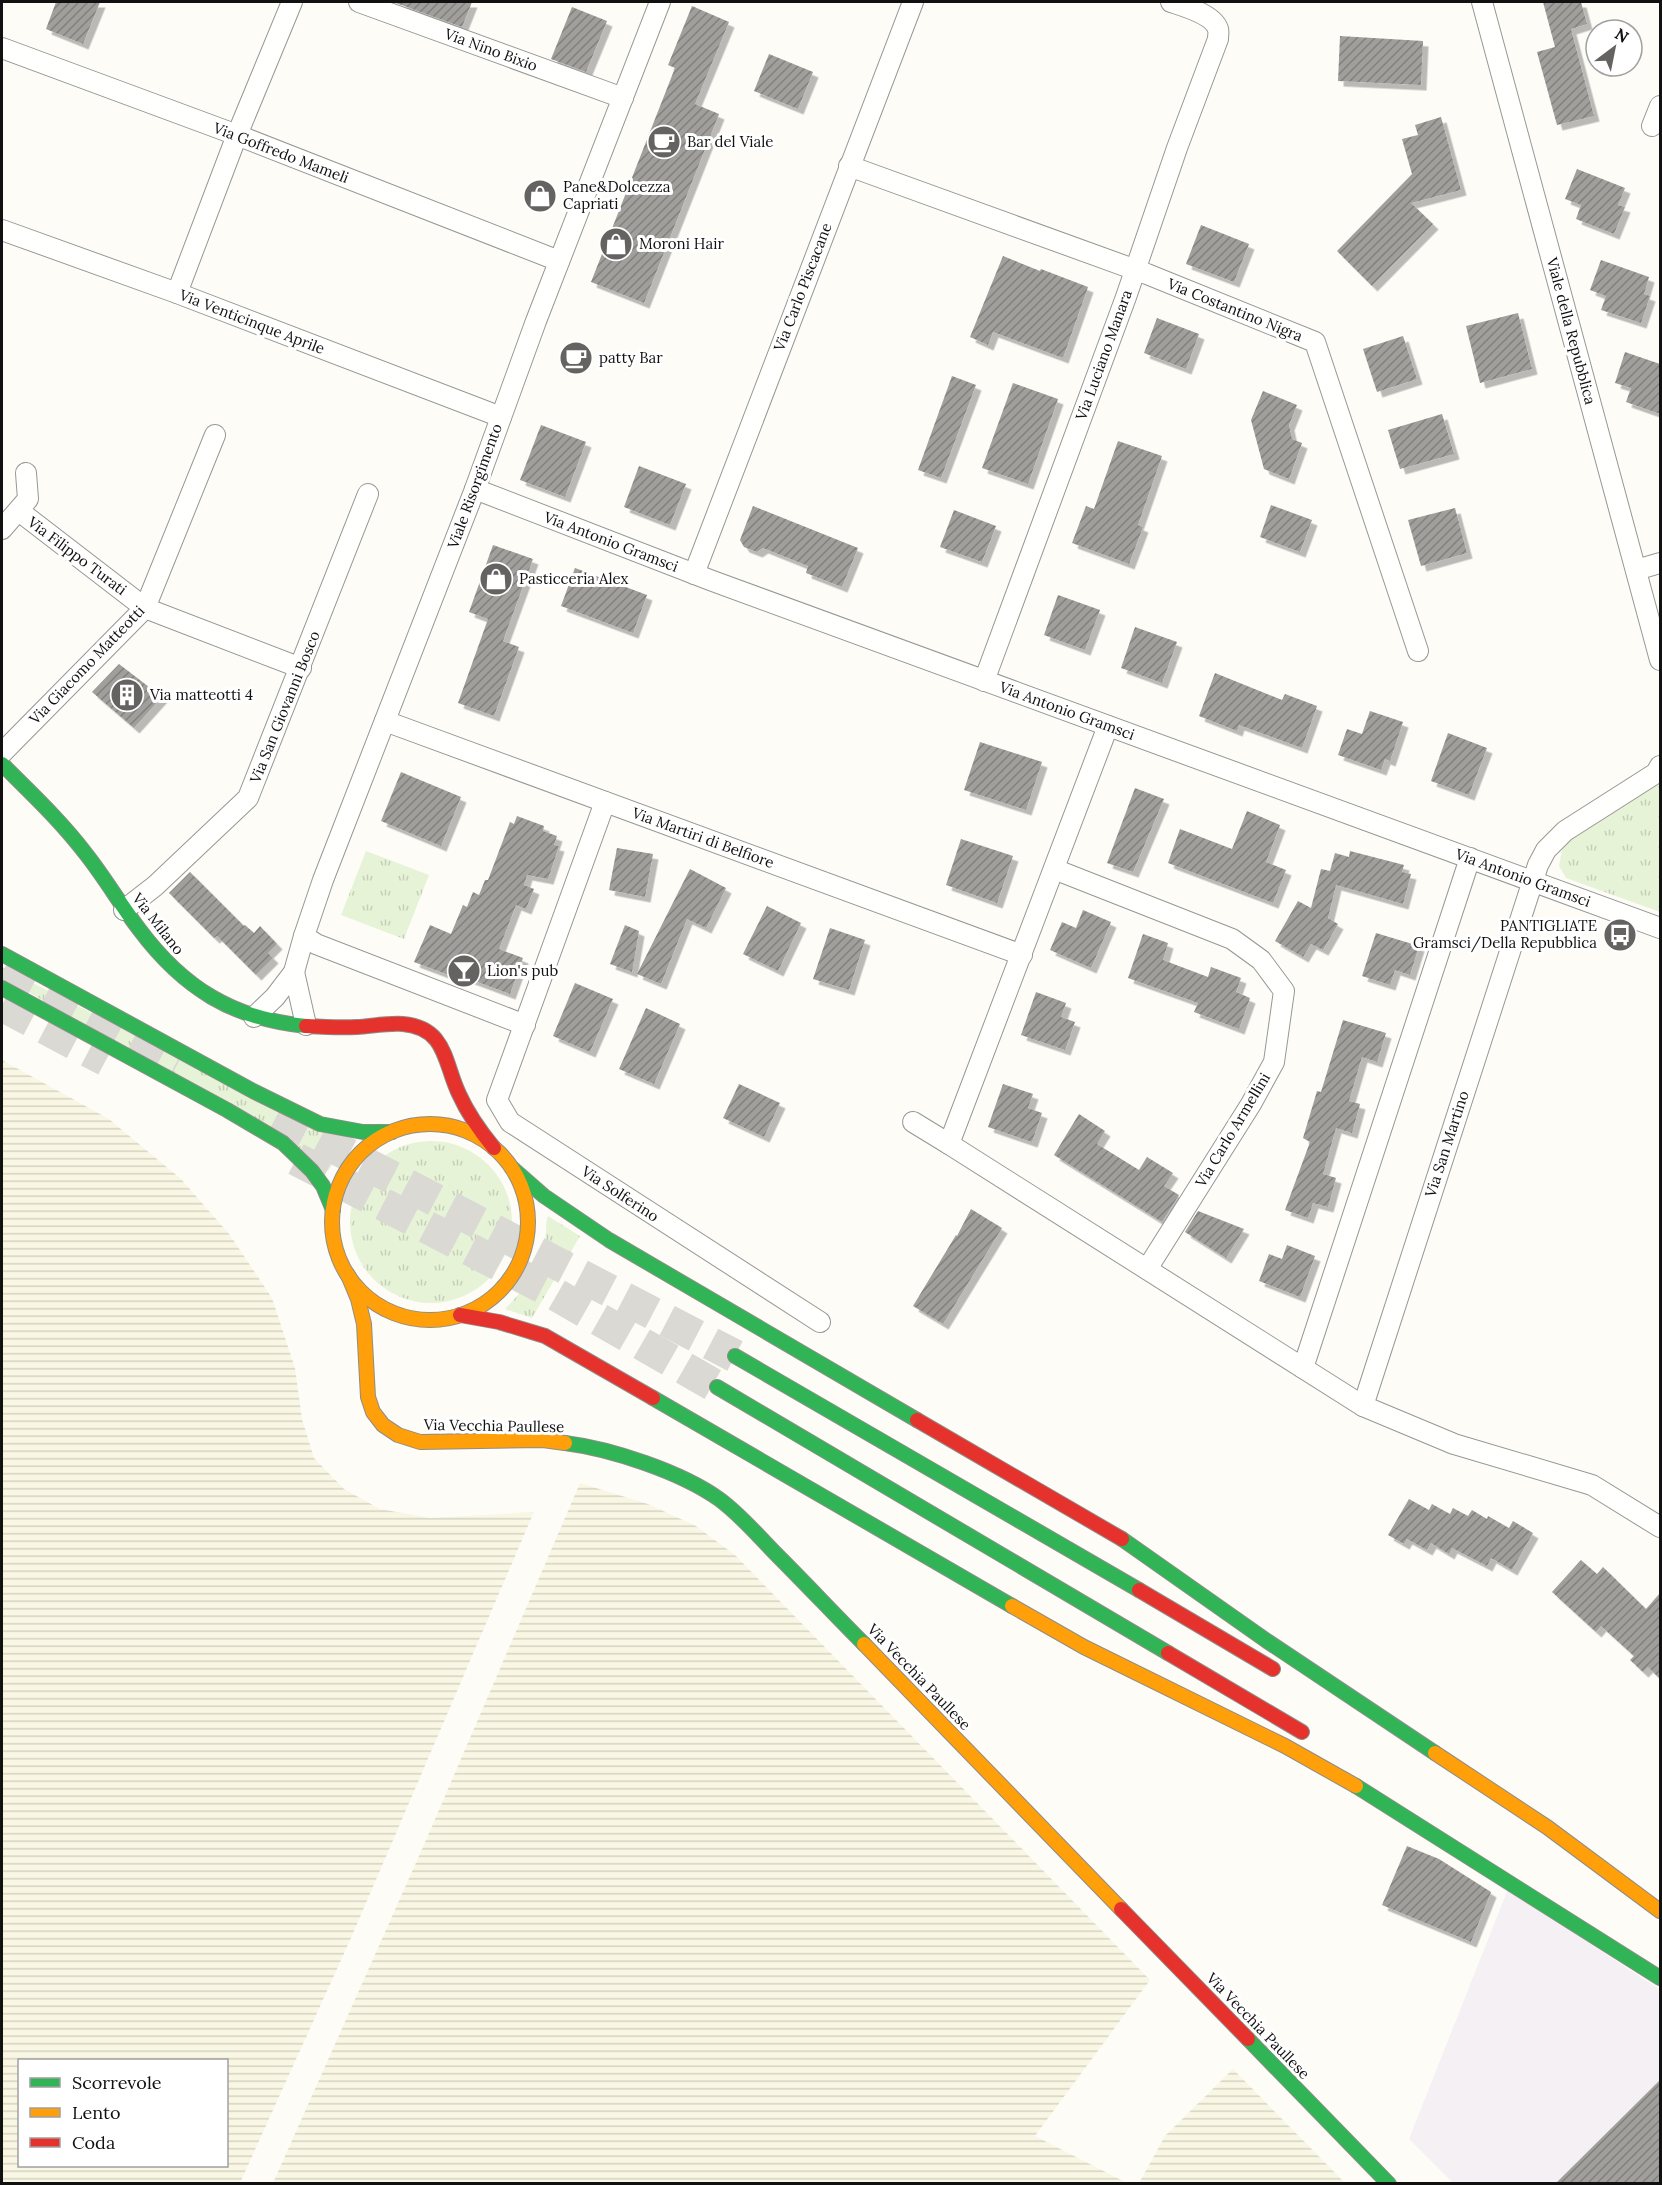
<svg xmlns="http://www.w3.org/2000/svg" width="1662" height="2185" font-family="Lora,serif">
<style>
.industrial{fill:#f5f0f3}
.farmland{fill:url(#farmland-rules);fill-rule:evenodd}
.grass{fill:url(#grass-tufts)}
.building{fill:url(#building-hatch);filter:url(#shadow)}
.lines{fill:none;stroke-linecap:round;stroke-linejoin:round}
.highway-tunnel{stroke:#dad9d4;stroke-width:33;stroke-dasharray:33 16;stroke-linecap:butt}
.street-casing{stroke:#979795;stroke-width:22}
.fast-casing{stroke:#8e8d8b;stroke-width:16}
.slow-casing{stroke:#8e8d8b;stroke-width:16}
.jam-casing{stroke:#8e8d8b;stroke-width:16}
.street{stroke:#fffffe;stroke-width:20}
.fast{stroke:#30b455;stroke-width:14}
.slow{stroke:#ff9f0a;stroke-width:14}
.jam{stroke:#e5322d;stroke-width:14}
.labels{text-anchor:middle;stroke-width:6;stroke-linejoin:round;paint-order:stroke}
.street-label{font-size:15px;fill:#111;stroke:#fff}
.poi-label{font-size:15px;fill:#111;stroke:#fff;text-anchor:start}
</style>
<defs>
<pattern id="farmland-rules" width="6" height="5" patternUnits="userSpaceOnUse" patternTransform="scale(1.5)"><rect width="6" height="5" fill="#f9f7e4"/><path d="M0 2.5h6" fill="none" stroke="#d4d3c3"/></pattern>
<pattern id="grass-tufts" width="24" height="20" patternUnits="userSpaceOnUse" patternTransform="scale(1.5)"><rect width="24" height="20" fill="#e7f3d7"/><path d="M3 7l-1-3M5 7V3M7 7l1-3M15 17l-1-3M17 17v-4M19 17l1-3" fill="none" stroke="#c5cfb8"/></pattern>
<pattern id="building-hatch" width="6" height="6" patternUnits="userSpaceOnUse" patternTransform="scale(1.5)"><rect width="6" height="6" fill="#a19f9c"/><path d="M-1 1l2-2M0 6l6-6M5 7l2-2" fill="none" stroke="#82807e"/></pattern>
<filter id="shadow"><feDropShadow dx="5.5" dy="5.5" stdDeviation="0" flood-color="#0004"/></filter>
</defs>
<rect width="100%" height="100%" fill="#fdfcf7"/>
<!-- industrial -->
<path class="industrial" d="M1508,1889L1660,1990V2183H1453L1409,2139Z"/>
<!-- farmland -->
<g class="farmland">
<path d="M2,1060L109,1119L181,1179L230,1235L272,1298L295,1368L302,1419L314,1458L344,1489L380,1509L430,1518L534,1512L351,1938L240,2183H2ZM20,2060H226V2166H20Z"/>
<path d="M580,1483L648,1504L696,1526L735,1555L1150,1980L1035,2136L1127,2183H273L423,1847Z"/>
<path d="M1233,2069L1345,2183H1139L1165,2136Z"/>
</g>
<!-- grass -->
<g class="grass">
<path d="M1660,781V912L1566,878L1559,866L1563,845L1652,784Z"/>
<path d="M366,851L429,875L404,939L341,915Z"/>
<path d="M2,967L345,1143V1147L328,1171L2,976Z"/>
<circle cx="431" cy="1222" r="81"/>
<path d="M548,1216L580,1236L532,1318L505,1309C525,1289 540,1268 545,1240C547,1232 545,1224 548,1216Z"/>
</g>
<!-- building -->
<g class="building">
<path d="M56,2H100L83,44L46,29Z"/>
<path d="M393,2H472L462,27Z"/>
<path d="M1543,2H1581L1587,24L1571,29L1594,116L1557,125L1537,52L1555,47Z"/>
<path d="M692,6L729,22L695,104L719,114L644,303L591,282L675,68L668,65Z"/>
<path d="M572,7L607,21L586,72L551,59Z"/>
<path d="M1340,36L1423,41L1421,85L1338,81Z"/>
<path d="M769,54L813,72L798,109L754,91Z"/>
<path d="M1441,117L1461,190L1411,203L1433,224L1372,286L1337,251L1412,174L1402,139L1418,135L1415,125Z"/>
<path d="M1577,169L1625,188L1618,205L1625,207L1614,234L1576,219L1581,205L1565,199Z"/>
<path d="M1201,225L1249,244L1234,282L1186,264Z"/>
<path d="M1003,256L1040,271L1041,269L1088,287L1063,358L993,332L988,345L970,337Z"/>
<path d="M1601,260L1649,277L1644,294L1650,296L1641,323L1601,310L1606,296L1590,290Z"/>
<path d="M1518,313L1532,369L1480,383L1466,326Z"/>
<path d="M1157,318L1199,334L1186,369L1144,353Z"/>
<path d="M1403,336L1417,379L1377,392L1363,349Z"/>
<path d="M1625,352L1660,364V414L1626,402L1631,388L1615,383Z"/>
<path d="M952,376L976,385L941,478L918,470Z"/>
<path d="M1013,383L1058,399L1028,484L982,468Z"/>
<path d="M1263,391L1297,405L1289,425L1292,439L1302,443L1289,479L1264,469L1251,420Z"/>
<path d="M1442,414L1454,454L1400,469L1388,430Z"/>
<path d="M541,425L586,442L565,497L520,480Z"/>
<path d="M1118,441L1162,456L1138,525L1143,527L1129,564L1072,543L1086,506L1094,509Z"/>
<path d="M639,466L686,484L670,525L624,507Z"/>
<path d="M1271,505L1312,520L1300,552L1260,537Z"/>
<path d="M753,506L858,548L842,587L806,573L808,566L763,548L757,552L744,547L740,540Z"/>
<path d="M1455,508L1467,553L1421,566L1408,520Z"/>
<path d="M954,510L996,526L982,562L940,547Z"/>
<path d="M493,545L533,559L503,641L519,647L494,716L458,703L488,619L469,612Z"/>
<path d="M575,568L647,595L633,633L561,606Z"/>
<path d="M1058,595L1100,610L1085,650L1044,635Z"/>
<path d="M1135,627L1177,642L1162,683L1121,668Z"/>
<path d="M119,664L162,697L134,728L92,692Z"/>
<path d="M1215,673L1282,700L1285,694L1317,706L1302,748L1239,725L1237,731L1199,716Z"/>
<path d="M1370,711L1403,722L1390,761L1385,759L1381,770L1338,755L1347,729L1362,734Z"/>
<path d="M1448,733L1487,748L1469,795L1431,781Z"/>
<path d="M980,742L1042,762L1026,810L964,790Z"/>
<path d="M401,772L461,797L441,846L381,821Z"/>
<path d="M1135,788L1164,799L1133,872L1107,863Z"/>
<path d="M1247,811L1280,825L1266,862L1286,870L1273,903L1168,863L1180,829L1232,849Z"/>
<path d="M517,816L544,826L543,831L557,836L554,845L559,846L548,879L527,875L524,885L534,889L526,909L516,905L499,949L523,958L510,994L464,977L462,980L414,962L430,925L451,934L463,905L467,907L473,892L479,895L485,880H488L510,822L514,824Z"/>
<path d="M961,839L1013,856L997,903L946,885Z"/>
<path d="M617,848L653,854L645,897L609,890Z"/>
<path d="M1350,851L1404,865L1402,872L1411,874L1403,904L1336,885L1328,918L1338,924L1323,950L1311,944L1303,957L1275,941L1298,901L1311,908L1321,869L1330,871L1335,853L1349,857Z"/>
<path d="M690,869L726,888L706,928L687,919L661,984L637,974Z"/>
<path d="M190,872L244,926L245,925L254,933L260,926L277,944L268,953L273,958L256,975L217,936L214,938L169,893Z"/>
<path d="M767,906L801,923L778,971L743,954Z"/>
<path d="M1083,910L1111,922L1091,968L1050,950L1062,922L1076,928Z"/>
<path d="M625,925L639,931L632,972L610,964Z"/>
<path d="M830,928L865,940L849,990L813,979Z"/>
<path d="M1376,933L1419,946L1410,975L1395,970L1390,985L1362,976Z"/>
<path d="M1143,934L1168,943L1163,960L1208,977L1211,967L1241,978L1236,992L1250,998L1239,1029L1194,1012L1198,1003L1128,978Z"/>
<path d="M575,983L613,999L590,1052L553,1036Z"/>
<path d="M1036,992L1066,1003L1061,1017L1075,1022L1065,1050L1021,1035Z"/>
<path d="M646,1008L680,1024L654,1084L619,1069Z"/>
<path d="M1343,1020L1386,1033L1377,1062L1362,1057L1349,1101L1360,1104L1352,1133L1336,1128L1323,1174L1336,1178L1328,1207L1313,1203L1308,1218L1285,1210L1310,1142L1303,1138L1317,1091L1321,1092Z"/>
<path d="M739,1084L780,1103L764,1137L723,1118Z"/>
<path d="M1003,1084L1033,1094L1028,1108L1042,1113L1032,1142L988,1127Z"/>
<path d="M1079,1114L1105,1131L1097,1144L1139,1170L1147,1157L1173,1173L1164,1186L1179,1195L1162,1222L1054,1155Z"/>
<path d="M971,1209L1002,1228L943,1324L913,1306L956,1235L957,1236Z"/>
<path d="M1198,1211L1244,1229L1226,1258L1185,1232Z"/>
<path d="M1287,1245L1315,1256L1300,1297L1259,1281L1269,1254L1282,1259Z"/>
<path d="M1409,1499L1429,1510L1432,1504L1450,1514L1453,1508L1468,1516L1472,1510L1487,1519L1488,1516L1509,1528L1513,1521L1533,1533L1512,1570L1491,1558L1487,1566L1452,1548L1449,1554L1431,1543L1427,1550L1407,1539L1404,1544L1388,1535Z"/>
<path d="M1581,1560L1597,1574L1603,1567L1646,1609L1660,1593V1679L1648,1667L1643,1672L1630,1660L1634,1656L1601,1626L1596,1632L1552,1592Z"/>
<path d="M1407,1846L1439,1859L1491,1892L1471,1942L1382,1905Z"/>
<path d="M1660,2080V2184H1555Z"/>
</g>
<g class="lines">
<!-- highway-tunnel -->
<g class="highway-tunnel">
<path d="M2,973L177,1065"/>
<path d="M2,1005L106,1060"/>
<path d="M276,1117L735,1356"/>
<path d="M296,1159L548,1290L717,1387"/>
</g>
<defs>
<g id="street">
<path d="M359,2L623,98"/>
<path d="M1482,2L1660,660"/>
<path d="M2,48L237,135L559,261"/>
<path d="M1652,126L1660,106"/>
<path d="M849,166L1147,274L1315,342L1418,651"/>
<path d="M2,230L177,293L501,417"/>
<path d="M177,293L237,135L292,2"/>
<path d="M475,489L710,580L1660,928"/>
<path d="M19,511L145,608L301,668"/>
<path d="M2,529L28,499L26,473"/>
<path d="M1636,570L1660,563"/>
<path d="M694,574L913,2"/>
<path d="M984,681L1126,297L1177,148L1218,39C1218,35 1219,32 1218,29C1213,14 1183,6 1171,2"/>
<path d="M385,721L1022,955"/>
<path d="M1108,726L949,1144L1363,1406L1454,1444L1592,1485L1660,1527"/>
<path d="M2,753L145,608L215,435"/>
<path d="M605,802L497,1100L510,1122L820,1322"/>
<path d="M1054,869L1232,939L1261,960L1284,991L1274,1062L1251,1104L1147,1269"/>
<path d="M124,910L155,886L248,798L368,494"/>
<path d="M304,936L316,944L525,1025"/>
<path d="M294,972L306,1025"/>
<path d="M254,1017L275,997L294,972L304,936L323,880L475,489L536,321L660,2"/>
<path d="M913,1122L949,1144"/>
<path d="M1303,1368L1470,858"/>
<path d="M1363,1406L1538,865L1546,850L1565,831L1656,773L1660,766"/>
</g>
<g id="fast">
<path d="M2,764C31,793 61,821 86,854C105,878 120,904 139,929C183,988 233,1019 306,1026"/>
<path d="M2,954L253,1091L320,1124L363,1132H392"/>
<path d="M2,988L227,1110L283,1143L312,1171L323,1186L333,1210"/>
<path d="M512,1168L544,1196L609,1240L917,1420"/>
<path d="M735,1356L1139,1590"/>
<path d="M717,1387L1168,1653"/>
<path d="M653,1398L1012,1606"/>
<path d="M565,1443C612,1449 681,1472 719,1499C741,1515 759,1537 778,1556C807,1585 835,1615 864,1644"/>
<path d="M1122,1539L1267,1641L1435,1753"/>
<path d="M1356,1786L1660,1978"/>
<path d="M1248,2039L1389,2184"/>
</g>
<g id="slow">
<circle cx="430" cy="1222" r="98"/>
<path d="M348,1275L358,1299L364,1324L368,1397L373,1412L383,1425L398,1435L420,1442L543,1440L565,1443"/>
<path d="M1012,1606L1084,1647L1285,1746L1356,1786"/>
<path d="M864,1644L1121,1909"/>
<path d="M1435,1753L1547,1827L1660,1911"/>
</g>
<g id="jam">
<path d="M306,1026C323,1027 340,1028 357,1027C372,1026 388,1023 403,1024C447,1028 444,1063 459,1094C468,1114 480,1131 494,1148"/>
<path d="M460,1315L499,1322L545,1336L653,1398"/>
<path d="M917,1420L1122,1539"/>
<path d="M1139,1590L1273,1669"/>
<path d="M1168,1653L1302,1732"/>
<path d="M1121,1909L1248,2039"/>
</g>
</defs>
<!-- street casing -->
<use href="#street" class="street-casing"/>
<!-- fast casing -->
<use href="#fast" class="fast-casing"/>
<!-- slow casing -->
<use href="#slow" class="slow-casing"/>
<!-- jam casing -->
<use href="#jam" class="jam-casing"/>
<!-- street -->
<use href="#street" class="street"/>
<!-- fast -->
<use href="#fast" class="fast"/>
<!-- slow -->
<use href="#slow" class="slow"/>
<!-- jam -->
<use href="#jam" class="jam"/>
</g>
<!-- icons -->
<defs>
<symbol id="cafe-disc" viewBox="-11 -11 22 22"><circle r="9.5" fill="#646362" stroke="#fff"/><path d="M-5.5-4.5H6V0H3Q3 3.5 0 3.5H-2.5Q-5.5 3.5-5.5 0ZM3-3.2v2h1.7v-2ZM-6 4.5H4V6H-6Z" fill="#fff"/></symbol>
<symbol id="shop-disc" viewBox="-11 -11 22 22"><circle r="9.5" fill="#646362" stroke="#fff"/><path d="M-5-2.5h2.3a2.7 3.5 0 0 1 5.4 0H5L5.5 6h-11ZM-1.5-2.5h3a1.5 2.3 0 0 0-3 0Z" fill="#fff"/></symbol>
<symbol id="building-disc" viewBox="-11 -11 22 22"><circle r="9.5" fill="#646362" stroke="#fff"/><path d="M-4-6H4V6H1V3H-1V6H-4ZM-2.5-4.3h1.7v1.8h-1.7ZM.8-4.3h1.7v1.8H.8ZM-2.5-1h1.7V.8h-1.7ZM.8-1h1.7V.8H.8Z" fill="#fff"/></symbol>
<symbol id="bus-disc" viewBox="-11 -11 22 22"><circle r="9.5" fill="#646362" stroke="#fff"/><path d="M-5-6H5V4H4V6H2V4H-2V6H-4V4H-5ZM-3.5-4V0h7V-4ZM-3.5 1.2v1.5H-2V1.2ZM2 1.2v1.5H3.5V1.2Z" fill="#fff"/></symbol>
<symbol id="bar-disc" viewBox="-11 -11 22 22"><circle r="9.5" fill="#646362" stroke="#fff"/><path d="M-6-5H6L.8 .8V4.5H3.5V6h-7V4.5H-.8V.8Z" fill="#fff"/></symbol>
</defs>
<g fill-rule="evenodd">
<use href="#cafe-disc" x="645" y="123" width="38" height="38"/>
<use href="#shop-disc" x="521" y="177" width="38" height="38"/>
<use href="#shop-disc" x="597" y="225" width="38" height="38"/>
<use href="#cafe-disc" x="557" y="339" width="38" height="38"/>
<use href="#shop-disc" x="477" y="560" width="38" height="38"/>
<use href="#building-disc" x="108" y="676" width="38" height="38"/>
<use href="#bus-disc" x="1601" y="916" width="38" height="38"/>
<use href="#bar-disc" x="445" y="952" width="38" height="38"/>
</g>
<g class="labels">
<!-- street labels -->
<g class="street-label">
<text transform="translate(491 50) rotate(20)" y="5">Via Nino Bixio</text>
<text transform="translate(281 153) rotate(21)" y="5">Via Goffredo Mameli</text>
<text transform="translate(803 287) rotate(-69)" y="5">Via Carlo Piscacane</text>
<text transform="translate(1235 310) rotate(22)" y="5">Via Costantino Nigra</text>
<text transform="translate(252 322) rotate(21)" y="5">Via Venticinque Aprile</text>
<text transform="translate(1571 331) rotate(75)" y="5">Viale della Repubblica</text>
<text transform="translate(1104 355) rotate(-70)" y="5">Via Luciano Manara</text>
<text transform="translate(475 486) rotate(-70)" y="5">Viale Risorgimento</text>
<text transform="translate(611 542) rotate(21)" y="5">Via Antonio Gramsci</text>
<text transform="translate(77 556) rotate(37)" y="5">Via Filippo Turati</text>
<text transform="translate(87 665) rotate(-46)" y="5">Via Giacomo Matteotti</text>
<text transform="translate(285 707) rotate(-68)" y="5">Via San Giovanni Bosco</text>
<text transform="translate(1067 711) rotate(20)" y="5">Via Antonio Gramsci</text>
<text transform="translate(703 838) rotate(20)" y="5">Via Martiri di Belfiore</text>
<text transform="translate(1523 878) rotate(20)" y="5">Via Antonio Gramsci</text>
<text transform="translate(158 924) rotate(52)" y="5">Via Milano</text>
<text transform="translate(1233 1130) rotate(-59)" y="5">Via Carlo Armellini</text>
<text transform="translate(1447 1144) rotate(-72)" y="5">Via San Martino</text>
<text transform="translate(620 1194) rotate(33)" y="5">Via Solferino</text>
<text transform="translate(494 1426) rotate(1)" y="5">Via Vecchia Paullese</text>
<text transform="translate(919 1677) rotate(46)" y="5">Via Vecchia Paullese</text>
<text transform="translate(1258 2026) rotate(46)" y="5">Via Vecchia Paullese</text>
</g>
<!-- poi labels -->
<g class="poi-label">
<text x="687" y="147">Bar del Viale</text>
<text x="563" y="192">Pane&amp;Dolcezza<tspan x="563" dy="17">Capriati</tspan></text>
<text x="639" y="249">Moroni Hair</text>
<text x="599" y="363">patty Bar</text>
<text x="519" y="584">Pasticceria Alex</text>
<text x="150" y="700">Via matteotti 4</text>
<text x="1597" y="931" text-anchor="end">PANTIGLIATE<tspan x="1597" dy="17">Gramsci/Della Repubblica</tspan></text>
<text x="487" y="976">Lion's pub</text>
</g>
</g>
<!-- border -->
<rect width="1662" height="2185" fill="none" stroke="#111111" stroke-width="6"/>
<!-- legend -->
<rect x="18" y="2059" width="210" height="108" fill="#ffffff" stroke="#a0a0a0" stroke-width="1.5"/>
<rect x="30" y="2078" width="30" height="9" fill="#30b455" stroke="#a0a0a0" stroke-width="1.5"/>
<text x="72" y="2089" font-size="18" fill="#111111">Scorrevole</text>
<rect x="30" y="2108" width="30" height="9" fill="#ff9f0a" stroke="#a0a0a0" stroke-width="1.5"/>
<text x="72" y="2119" font-size="18" fill="#111111">Lento</text>
<rect x="30" y="2138" width="30" height="9" fill="#e5322d" stroke="#a0a0a0" stroke-width="1.5"/>
<text x="72" y="2149" font-size="18" fill="#111111">Coda</text>
<!-- north arrow -->
<g transform="translate(1614 48) rotate(32)"><circle r="28" fill="#ffffff" stroke="#a0a0a0" stroke-width="1.5"/>
<path d="M0-4.5L10 22L0 15L-10 22Z" fill="#646362"/>
<text y="-9" font-size="16" font-weight="bold" text-anchor="middle" fill="#111111">N</text>
</g>
</svg>
